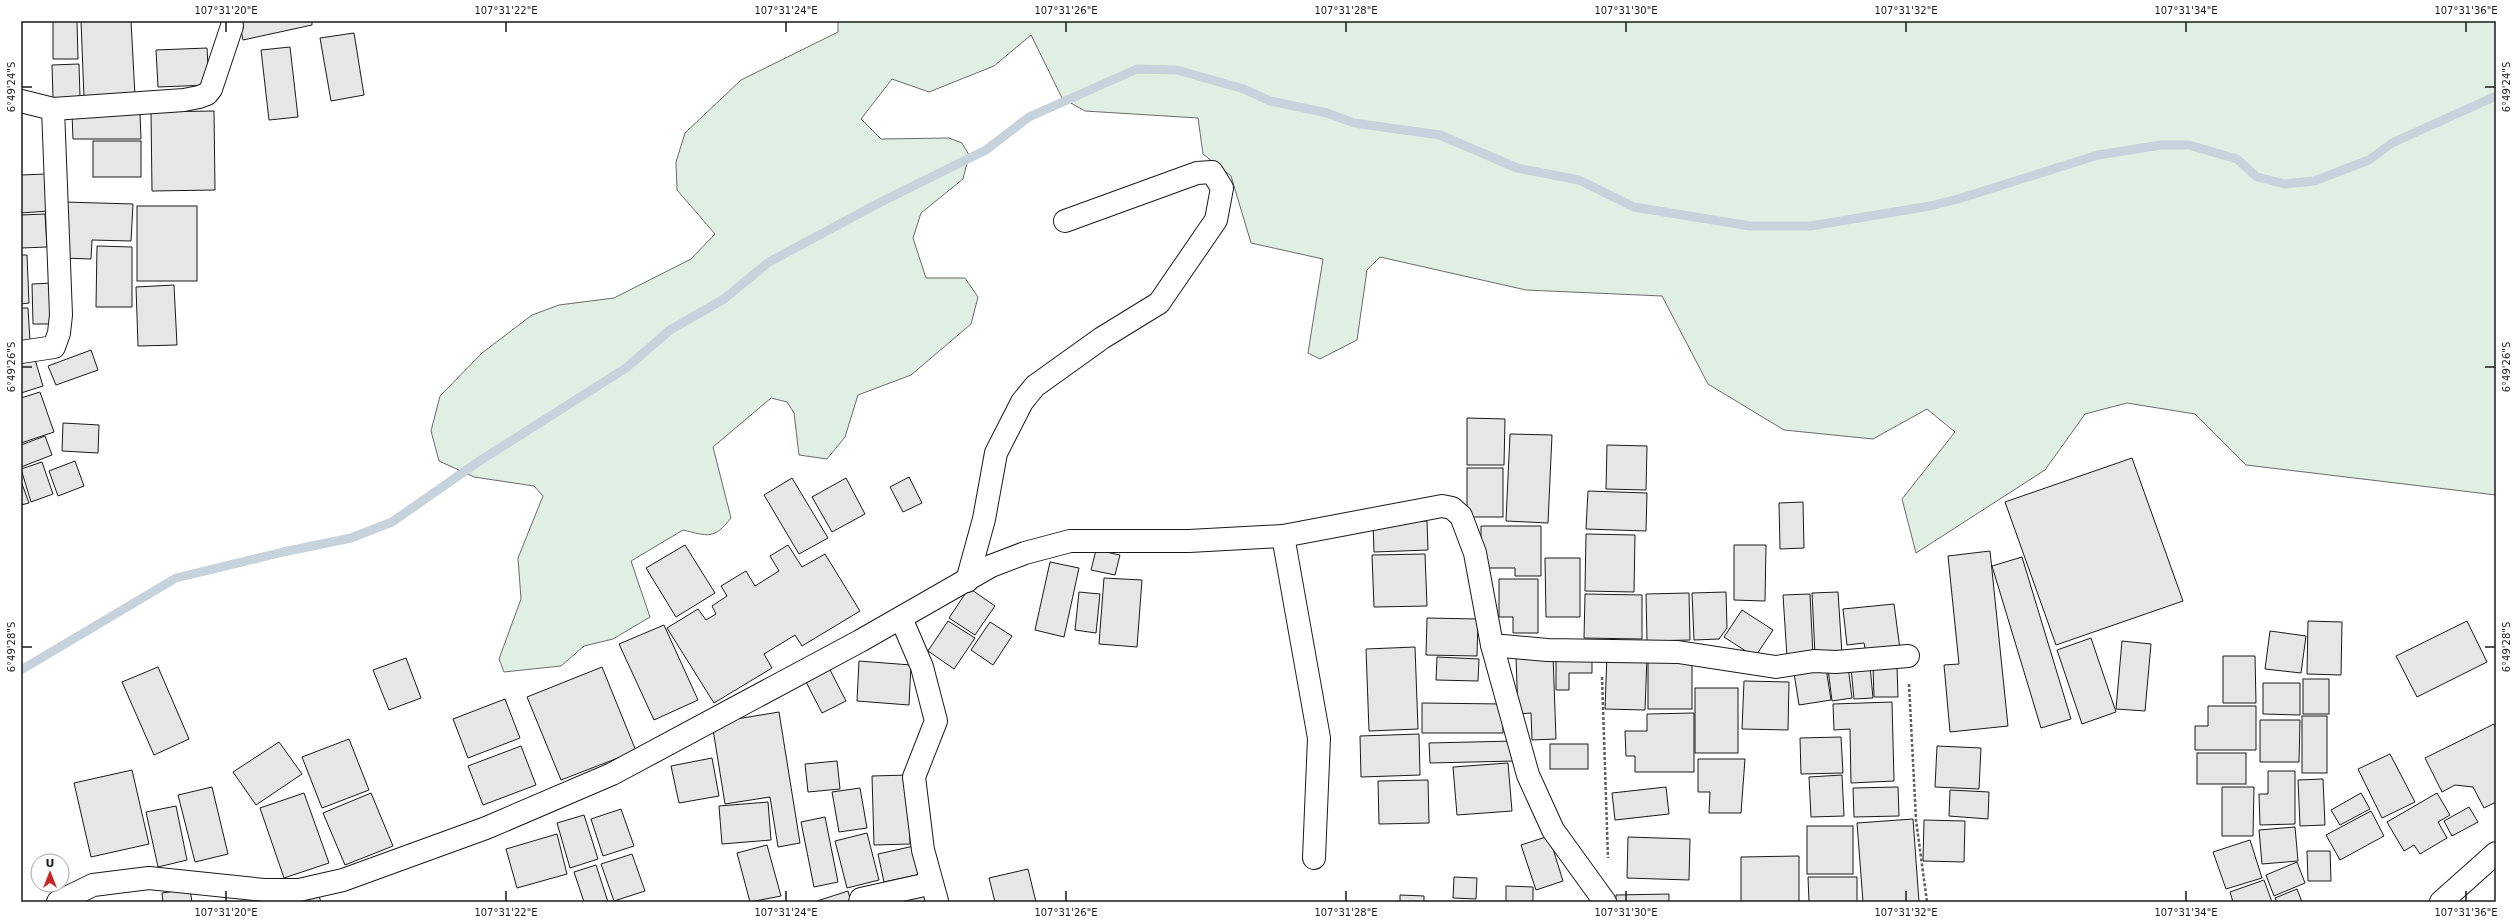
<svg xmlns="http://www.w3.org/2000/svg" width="2517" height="923" font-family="'DejaVu Sans',sans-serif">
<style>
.green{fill:#e0efe3;stroke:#6a6a6a}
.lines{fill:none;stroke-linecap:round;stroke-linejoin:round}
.stream{stroke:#c6d2dc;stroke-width:9}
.building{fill:#e6e6e6;stroke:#1a1a1a}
.minor-casing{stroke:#1a1a1a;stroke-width:24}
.major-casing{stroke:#1a1a1a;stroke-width:24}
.path{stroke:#5f5f5f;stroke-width:2.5;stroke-dasharray:3 2;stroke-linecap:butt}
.minor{stroke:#fff;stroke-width:22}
.major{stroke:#fff;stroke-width:22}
.ticks{fill:none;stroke:#1a1a1a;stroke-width:1.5}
.neatline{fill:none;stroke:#1a1a1a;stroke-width:1.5}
.ticks-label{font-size:10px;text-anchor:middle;fill:#1a1a1a}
</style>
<rect width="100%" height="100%" fill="#fff"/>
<!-- green -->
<path class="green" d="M838,21H2496V495L2246,465L2195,414L2127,403L2085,414L2045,470L1916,553L1902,499L1955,432L1927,409L1873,439L1784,430L1708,384L1662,296L1526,290L1380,257L1367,270L1357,340L1320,359L1308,353L1323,259L1251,243L1231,176L1203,154L1198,118L1085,111L1062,98L1031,35L994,66L929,92L892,79L861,119L881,139L949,138L962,143L969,155L963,179L921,213L913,238L926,278H965L978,297L971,324L911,375L858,395L845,437L827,459L799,455L794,413L787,402L771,398L713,447L731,518C714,540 708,536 683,530L631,561L650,617L613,639L584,646L561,666L504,672L499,659L521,599L518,558L543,496L534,486L474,477L439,461L431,431L440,396L482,353L532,315L559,305L614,298L691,259L715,234L677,190L676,162L685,133L741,80L838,32Z"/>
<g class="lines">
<!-- stream -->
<path class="stream" d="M21,670L176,578L283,552L351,538L392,522L481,460L626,368L670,330L724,299L769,262L879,203L986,150L1029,117L1137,69L1177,70L1244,89L1270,101L1327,113L1354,123L1440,135L1517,168L1579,180L1634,207L1750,226H1811L1930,206L1958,199L2098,155L2161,145H2189L2237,159L2257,177L2285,184L2314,181L2369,160L2392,143L2496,96"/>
</g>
<!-- building -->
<g class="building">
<path d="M53,21H77L78,59H53Z"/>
<path d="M81,21H131L135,96L84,98Z"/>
<path d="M239,21H312V25L243,40Z"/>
<path d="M354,33L364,95L331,101L320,38Z"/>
<path d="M290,47L298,117L269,120L261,50Z"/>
<path d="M207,48L209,85L158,87L156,50Z"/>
<path d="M79,64L80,97L53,98L52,65Z"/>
<path d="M214,111L215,190L152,191L151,112Z"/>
<path d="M140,113L141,139H73L72,114Z"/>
<rect x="93" y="141" width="48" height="36"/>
<path d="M46,174L48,211L21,213V175Z"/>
<path d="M64,202L133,204L131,241L92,240L91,259L62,258Z"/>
<rect x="137" y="206" width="60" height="75"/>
<path d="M45,214L47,247L21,248V215Z"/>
<path d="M97,246L132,247V307H96Z"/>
<path d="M21,255H27L29,303L21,304Z"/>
<path d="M53,283L54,324H33L32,284Z"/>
<path d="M174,285L177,345L138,346L136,287Z"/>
<path d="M21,308H28L30,341H21Z"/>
<path d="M91,350L98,370L56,385L48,366Z"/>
<path d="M33,353L43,386L21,393V357Z"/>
<path d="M40,392L54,432L21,443V398Z"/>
<path d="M1467,418L1505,419L1504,465H1467Z"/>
<path d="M63,423L99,425L98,453L62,451Z"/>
<path d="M1510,434L1552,435L1548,523L1506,521Z"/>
<path d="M45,436L52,455L21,467V445Z"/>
<path d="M1607,445L1647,446L1646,490L1606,489Z"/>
<path d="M2132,458L2183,601L2056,645L2005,502Z"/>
<path d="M75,461L84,486L58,496L49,471Z"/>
<path d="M42,462L53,494L31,502L21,469Z"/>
<rect x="1467" y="468" width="36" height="49"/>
<path d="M909,477L922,503L903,512L890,487Z"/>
<path d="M792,478L828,538L799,554L764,495Z"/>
<path d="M846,478L865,514L832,532L812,497Z"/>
<path d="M21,481L29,503L21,505Z"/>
<path d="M1588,491L1647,493L1646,531L1586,529Z"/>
<path d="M1803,502L1804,548L1780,549L1779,503Z"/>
<path d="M1427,521L1428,550L1374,552L1373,523Z"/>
<path d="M1481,526H1541V576H1515V568H1481Z"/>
<path d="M1586,534L1635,535L1634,592L1585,591Z"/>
<path d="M685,545L715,593L676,617L646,568Z"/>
<path d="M788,545L802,567L825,554L860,611L802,646L795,635L764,654L772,668L714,703L667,628L698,609L706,620L716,614L712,606L727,596L721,586L746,571L755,586L779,571L770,556Z"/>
<path d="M1734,545H1766L1765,601L1734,600Z"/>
<path d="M1096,550L1120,555L1115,575L1091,570Z"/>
<path d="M1990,551L2008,726L1950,732L1944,665L1959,664L1948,556Z"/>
<path d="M1425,554L1427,606L1374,607L1372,555Z"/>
<path d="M2022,557L2071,719L2041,728L1992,566Z"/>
<path d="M1545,558H1580V617H1546Z"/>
<path d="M1050,562L1079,568L1064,637L1035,630Z"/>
<path d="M1104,578L1142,580L1137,647L1099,644Z"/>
<path d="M1499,579H1538V633H1513V617H1499Z"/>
<path d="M969,588L995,606L975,635L949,618Z"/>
<path d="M1079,592L1100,594L1096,633L1075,630Z"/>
<path d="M1726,592L1727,628L1719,639L1694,640L1692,593Z"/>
<path d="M1838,592L1842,654L1815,655L1812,593Z"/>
<path d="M1689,593L1690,640L1647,641L1646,594Z"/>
<path d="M1585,594L1642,595V639L1584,638Z"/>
<path d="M1810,594L1813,656L1787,657L1783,595Z"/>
<path d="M1894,604L1900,649L1866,653L1864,643L1847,645L1843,609Z"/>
<path d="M1742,610L1773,630L1755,657L1724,637Z"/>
<path d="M1427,618L1478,619L1477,656L1426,655Z"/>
<path d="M948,621L975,638L954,669L928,651Z"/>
<path d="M2308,621L2342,622L2341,675L2307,674Z"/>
<path d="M2467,621L2487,662L2417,697L2396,656Z"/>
<path d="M990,622L1012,636L993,665L971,650Z"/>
<path d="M664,625L698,700L654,720L619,644Z"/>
<path d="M2270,631L2306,636L2301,673L2265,669Z"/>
<path d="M2091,638L2116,712L2082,724L2057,650Z"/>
<path d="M2122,641L2151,644L2145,711L2116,709Z"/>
<path d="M1415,647L1418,729L1369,731L1366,649Z"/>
<path d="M1592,654V673H1569V690H1556V655Z"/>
<path d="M1553,655L1556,739L1532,740L1531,713L1518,714L1516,657Z"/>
<path d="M1607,655L1647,656L1645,710L1605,709Z"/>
<path d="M2223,656H2255L2256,703H2223Z"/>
<path d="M1437,657L1479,659L1478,681L1436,680Z"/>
<path d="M406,658L421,698L389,710L373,670Z"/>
<path d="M859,661L911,665L909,705L857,701Z"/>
<rect x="1648" y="661" width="44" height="48"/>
<path d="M828,666L846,701L822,713L804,678Z"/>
<path d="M1848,666L1852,698L1832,701L1828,669Z"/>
<path d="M1870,666L1873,698L1854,699L1851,668Z"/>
<path d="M1873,666H1897L1898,697H1874Z"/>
<path d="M158,667L189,739L154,755L122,682Z"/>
<path d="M602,667L636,751L561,780L527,697Z"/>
<path d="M1826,668L1831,700L1799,705L1794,673Z"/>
<rect x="2303" y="679" width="26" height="35"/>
<path d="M1744,681L1789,682L1788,730L1742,729Z"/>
<path d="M2263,683H2300V715L2263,714Z"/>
<rect x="1695" y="688" width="43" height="65"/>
<path d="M505,699L520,738L468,758L453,719Z"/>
<path d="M1892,702L1894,781L1851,783L1850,729L1834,730L1833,704Z"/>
<path d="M1422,703L1503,704V733H1422Z"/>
<path d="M2208,706H2256V750H2195V726H2208Z"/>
<path d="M779,712L800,843L778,847L770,797L725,804L712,723Z"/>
<path d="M1694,713V772H1635V756H1626L1625,731H1647V714Z"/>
<rect x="2302" y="716" width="25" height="57"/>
<path d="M2260,720H2300L2299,762H2260Z"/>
<path d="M2494,724L2496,729V802L2484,808L2473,787L2455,785L2442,792L2425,758Z"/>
<path d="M1419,734L1420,775L1361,777L1360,736Z"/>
<path d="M1841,737L1843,773L1801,774L1800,738Z"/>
<path d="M349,739L369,790L322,808L302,757Z"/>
<path d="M1514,741L1515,761L1430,763L1429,743Z"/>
<path d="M279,742L302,774L256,805L233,772Z"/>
<rect x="1550" y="744" width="38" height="25"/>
<path d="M521,746L536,785L483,805L468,766Z"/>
<path d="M1937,746L1981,748L1979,789L1935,787Z"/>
<rect x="2197" y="753" width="49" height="31"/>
<path d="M2390,754L2415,802L2382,818L2358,769Z"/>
<path d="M712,758L719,796L679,803L671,766Z"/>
<path d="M1698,759H1745L1741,813H1709L1710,792H1698Z"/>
<path d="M837,761L840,789L808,792L805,764Z"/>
<path d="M1508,763L1512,811L1457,815L1453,767Z"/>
<path d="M132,770L149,844L91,857L74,783Z"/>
<path d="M2268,771H2295V824L2260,825L2259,794H2268Z"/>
<path d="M908,775L910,844L874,845L872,776Z"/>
<path d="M1842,775L1844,816L1811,817L1809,777Z"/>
<path d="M2323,779L2325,825L2300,826L2298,780Z"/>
<path d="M1428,780L1429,823L1379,824L1378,781Z"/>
<path d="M212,787L228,854L195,862L178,795Z"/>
<path d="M1666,787L1669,814L1615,820L1612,793Z"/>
<path d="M1898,787L1899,816L1854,817L1853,788Z"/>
<path d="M2222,787H2254L2253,836H2222Z"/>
<path d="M860,788L867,828L839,832L832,792Z"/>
<path d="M1950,790L1989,792L1988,819L1949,816Z"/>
<path d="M304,793L329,863L284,878L260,808Z"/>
<path d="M371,793L393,846L345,865L323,813Z"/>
<path d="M2361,793L2370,809L2340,825L2331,810Z"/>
<path d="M2437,793L2450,815L2438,822L2447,838L2420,854L2414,845L2404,851L2387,822Z"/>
<path d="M768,802L771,840L722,844L719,806Z"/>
<path d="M176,806L187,860L158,867L146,812Z"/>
<path d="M2469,807L2478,822L2452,836L2444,821Z"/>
<path d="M621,809L634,846L603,856L591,819Z"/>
<path d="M2371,811L2384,836L2340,860L2326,835Z"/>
<path d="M584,815L598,859L570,868L557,823Z"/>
<path d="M825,817L838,882L814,887L801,822Z"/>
<path d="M1913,819L1919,902H1863L1857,823Z"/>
<path d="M1924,820L1965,821L1964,862L1923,861Z"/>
<rect x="1807" y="826" width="46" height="48"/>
<path d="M2295,827L2298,861L2262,864L2259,830Z"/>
<path d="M867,833L879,880L847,888L835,841Z"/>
<path d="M557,834L567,874L517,888L506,849Z"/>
<path d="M1549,836L1563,881L1536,890L1521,845Z"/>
<path d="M1628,837L1690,839L1689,880L1627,878Z"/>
<path d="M2250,840L2262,878L2226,889L2213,852Z"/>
<path d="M767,845L781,896L750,902L737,853Z"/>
<path d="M914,846L921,874L884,882L878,854Z"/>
<path d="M2307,851H2330L2331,881H2308Z"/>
<path d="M632,854L645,891L614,901L601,864Z"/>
<path d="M1799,856V902H1741V857Z"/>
<path d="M2297,862L2305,883L2274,896L2266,875Z"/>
<path d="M596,865L608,902H584L574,872Z"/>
<path d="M1028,869L1036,902H995L989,878Z"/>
<path d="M1454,877L1477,878L1476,899L1453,898Z"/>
<path d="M1808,877H1857V902H1809Z"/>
<path d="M2264,880L2272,902H2233L2230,892Z"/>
<path d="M1506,886L1533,887V902H1506Z"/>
<path d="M190,889L192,902H163L162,893Z"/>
<path d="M925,889L929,902H892Z"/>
<path d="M2297,889L2302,902H2277L2275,898Z"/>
<path d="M848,891L851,902H818L817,901Z"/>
<path d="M1669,894V902H1616V895Z"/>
<path d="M1400,895L1424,896V902H1400Z"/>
<path d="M319,896L321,902H301Z"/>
</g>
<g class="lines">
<defs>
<g id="minor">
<path d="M21,101L53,109L61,315L59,333L54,347L21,352"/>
<path d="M53,109L184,100L199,97L207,94L211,89L232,26"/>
<path d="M1283,536L1319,738L1314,858"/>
<path d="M967,581L984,519L996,453L1022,402L1035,386L1102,338L1159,303L1216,220L1222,188L1212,172L1197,173L1065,221"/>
<path d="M901,618L922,667L936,721L914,777L923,850L937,901"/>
<path d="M1492,645L1528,775L1553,830L1605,902"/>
<path d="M58,902L93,885L149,878L264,890H299L343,880L486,828L612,774L860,641L991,566L1025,553L1070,541H1189L1283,536L1442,506L1452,508L1461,516L1475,553L1492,645L1547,650L1678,652L1776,667L1814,661L1836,662L1908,656"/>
<path d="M860,902L861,899L924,885L930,878"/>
</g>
<path id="major" d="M2441,902L2496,853"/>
</defs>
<!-- minor casing -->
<use href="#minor" class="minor-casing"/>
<!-- major casing -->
<use href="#major" class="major-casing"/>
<!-- path -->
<g class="path">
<path d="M1602,677L1608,858"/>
<path d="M1909,684L1916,820L1927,902"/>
</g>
<!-- minor -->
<use href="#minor" class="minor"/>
<!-- major -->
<use href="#major" class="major"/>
</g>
<!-- ticks -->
<path class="ticks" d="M226,22V32M506,22V32M786,22V32M1066,22V32M1346,22V32M1626,22V32M1906,22V32M2186,22V32M2466,22V32M22,87H32M2485,87H2495M22,367H32M2485,367H2495M22,647H32M2485,647H2495M226,891V901M506,891V901M786,891V901M1066,891V901M1346,891V901M1626,891V901M1906,891V901M2186,891V901M2466,891V901"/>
<!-- border -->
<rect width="2517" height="923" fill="none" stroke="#ffffff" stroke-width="44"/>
<!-- north arrow -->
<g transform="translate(50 873)"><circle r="19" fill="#ffffff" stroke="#a3a3a3"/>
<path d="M0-3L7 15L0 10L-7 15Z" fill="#c62828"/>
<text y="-6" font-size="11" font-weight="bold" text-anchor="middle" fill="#1a1a1a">U</text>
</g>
<rect x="22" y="22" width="2473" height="879" class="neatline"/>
<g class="ticks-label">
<text x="226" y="14">107°31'20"E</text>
<text x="506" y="14">107°31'22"E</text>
<text x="786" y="14">107°31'24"E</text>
<text x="1066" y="14">107°31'26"E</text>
<text x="1346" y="14">107°31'28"E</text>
<text x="1626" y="14">107°31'30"E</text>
<text x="1906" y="14">107°31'32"E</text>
<text x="2186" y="14">107°31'34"E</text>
<text x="2466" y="14">107°31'36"E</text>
<text transform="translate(11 87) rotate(-90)" y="4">6°49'24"S</text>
<text transform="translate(2506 87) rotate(-90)" y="4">6°49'24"S</text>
<text transform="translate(11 367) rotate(-90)" y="4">6°49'26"S</text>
<text transform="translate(2506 367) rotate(-90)" y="4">6°49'26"S</text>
<text transform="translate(11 647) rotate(-90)" y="4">6°49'28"S</text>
<text transform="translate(2506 647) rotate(-90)" y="4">6°49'28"S</text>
<text x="226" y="916">107°31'20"E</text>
<text x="506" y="916">107°31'22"E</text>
<text x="786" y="916">107°31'24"E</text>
<text x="1066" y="916">107°31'26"E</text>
<text x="1346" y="916">107°31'28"E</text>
<text x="1626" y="916">107°31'30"E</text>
<text x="1906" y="916">107°31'32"E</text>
<text x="2186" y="916">107°31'34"E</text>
<text x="2466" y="916">107°31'36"E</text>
</g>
</svg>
